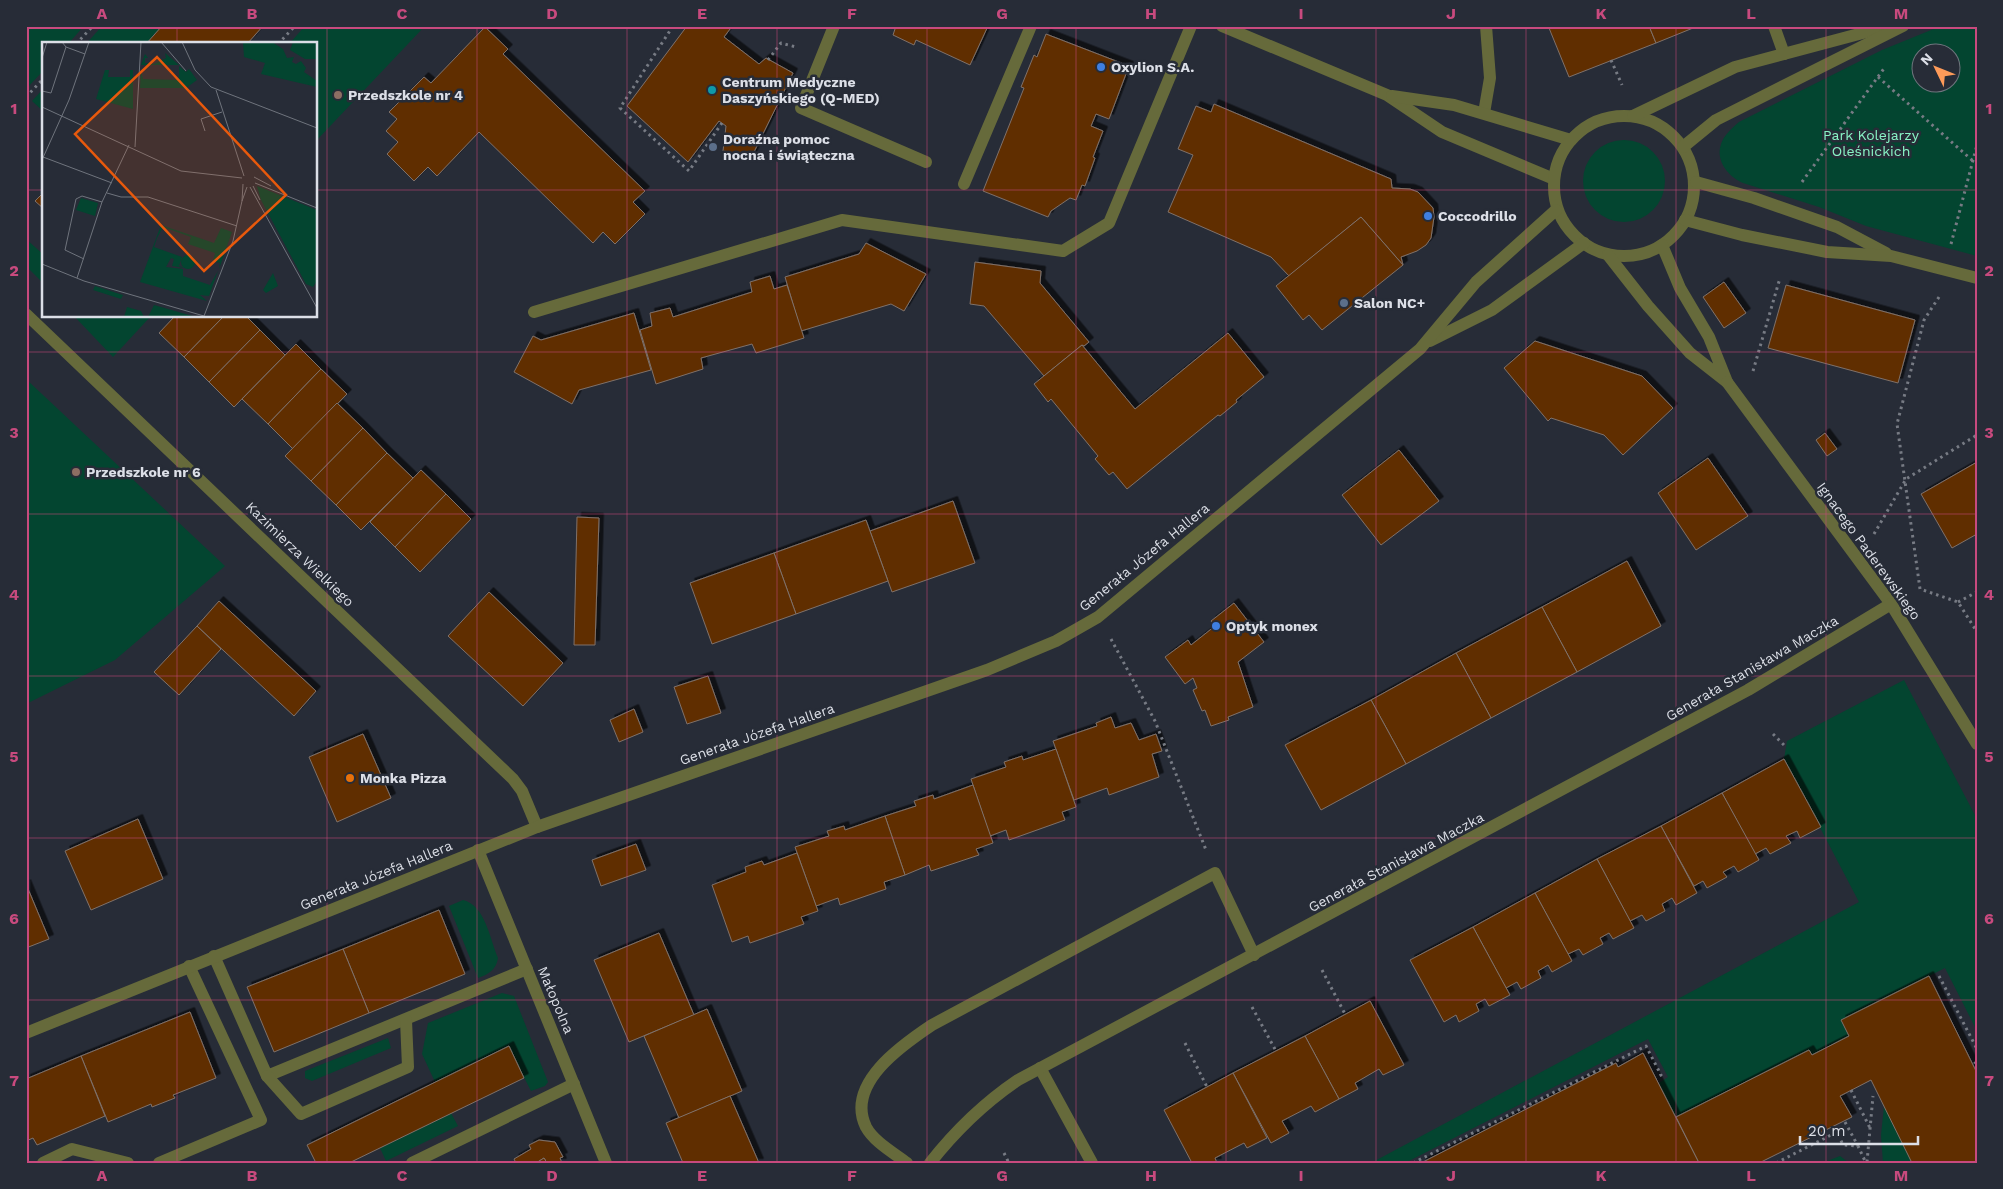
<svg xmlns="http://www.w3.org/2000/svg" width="2003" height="1189" font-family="'Work Sans',sans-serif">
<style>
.green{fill:#034530;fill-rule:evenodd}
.building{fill:#612e02;stroke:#7f7169;filter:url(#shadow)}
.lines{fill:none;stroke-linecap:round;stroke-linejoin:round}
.path{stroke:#777b84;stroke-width:3;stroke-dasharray:2.5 4;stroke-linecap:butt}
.lane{stroke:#666a3b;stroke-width:12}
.street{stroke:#666a3b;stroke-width:12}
.grid{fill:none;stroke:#c84a7e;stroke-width:1;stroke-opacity:0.55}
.shop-dot{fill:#3f7fe0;stroke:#272c37;stroke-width:2}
.culture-dot{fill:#0f9aa8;stroke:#272c37;stroke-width:2}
.education-dot{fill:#8d6e63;stroke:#272c37;stroke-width:2}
.service-dot{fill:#5c6f8a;stroke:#272c37;stroke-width:2}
.food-dot{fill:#e8710a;stroke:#272c37;stroke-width:2}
.labels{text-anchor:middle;stroke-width:5;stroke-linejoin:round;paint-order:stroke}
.poi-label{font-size:14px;font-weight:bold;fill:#dcdfe7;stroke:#272c37;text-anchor:start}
.park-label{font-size:14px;fill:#89f4c6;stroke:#272c37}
.street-label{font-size:14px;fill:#dcdfe7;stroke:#272c37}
.inset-road{fill:none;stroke:#6f747d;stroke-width:1}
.view{fill:#e8590c;fill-opacity:0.15;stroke:#e8590c;stroke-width:2.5}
.inset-edge{fill:none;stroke:#dcdfe7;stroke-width:2.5}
.neatline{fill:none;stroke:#c84a7e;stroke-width:2}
.grid-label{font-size:16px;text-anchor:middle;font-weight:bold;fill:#c84a7e}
</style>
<defs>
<filter id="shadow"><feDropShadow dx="4.5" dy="-4.5" stdDeviation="0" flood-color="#0009"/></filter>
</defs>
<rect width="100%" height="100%" fill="#272c37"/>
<!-- green -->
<g class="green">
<path d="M30,26H84L68,44H44V70L26,89V60Z"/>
<path d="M102,26H160L161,28L146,44H86Z"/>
<path d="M305,26H425L316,141V44H289Z"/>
<path d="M1941,26H1977V256L1866,226L1819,207L1743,183C1729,177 1715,161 1721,144C1724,135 1732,128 1739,122L1882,50ZM1920,52H1950V82H1920Z"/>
<path d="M44,88V112L32,101Z"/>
<circle cx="1624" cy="181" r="41"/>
<path d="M26,239L44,255V284L26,266Z"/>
<path d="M74,316H151L113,357Z"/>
<path d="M26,379L225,566L115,660L26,704Z"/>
<path d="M1904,680L1977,819V1031L1945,968L1841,1020L1849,1036L1812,1055L1809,1050L1676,1117L1659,1083L1668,1077L1648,1039L1405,1163H1371L1859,902L1784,759L1787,741Z"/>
<path d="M463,900C485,905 490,939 498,958C496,970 489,974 478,978L449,906Z"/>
<path d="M502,993L514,996L548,1082L545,1086L531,1091L508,1046L435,1082L422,1054L428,1023Z"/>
<path d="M388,1038L391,1048L312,1081L305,1078V1071Z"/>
<path d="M1884,1106L1912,1163H1883L1881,1135Z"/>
<path d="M451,1113L458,1126L386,1161L380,1148Z"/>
<path d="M1840,1156L1849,1163H1822Z"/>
</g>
<!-- building -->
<g class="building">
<path d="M162,26H263L247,44H146Z"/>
<path d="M687,26H726L730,29L724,37L759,64L766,58L793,73L752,156L723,151L726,126L719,121L688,162L627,106Z"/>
<path d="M896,26H988L970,65L916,40L914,45L893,35Z"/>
<path d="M1552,26H1649L1656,43L1569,77L1549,28Z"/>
<path d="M1649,26H1698L1656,43Z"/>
<path d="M485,27L508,49L503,54L645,191L633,202L645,214L615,244L603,232L593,243L479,132L437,176L428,167L414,181L387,154L398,142L386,131L397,119L389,112L424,77L431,83Z"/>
<path d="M1046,34L1129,66L1109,119L1096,114L1091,126L1103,131L1093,157L1095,158L1085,186L1082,185L1076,200L1070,198L1051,211L1048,217L983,191L1024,88L1021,87L1034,55L1037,57Z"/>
<path d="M1214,104L1391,179L1392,188L1410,189L1418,192L1433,208L1434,217L1431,238L1426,245L1417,251L1401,257L1403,265L1361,217L1289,276L1271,257L1168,212L1193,155L1178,149L1196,106L1211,112Z"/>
<path d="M44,192V209L35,201Z"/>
<path d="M1361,217L1403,265L1322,330L1309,315L1303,320L1276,286Z"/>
<path d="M866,243L926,274L904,311L891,304L801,331L785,277L859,254Z"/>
<path d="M975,262L1041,271L1040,283L1089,342L1084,346L1082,345L1044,376L984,306L970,304Z"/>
<path d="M770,276L774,289L787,285L804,338L756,353L752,344L701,358L703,369L656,384L640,330L652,326L650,313L670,308L673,317L752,292L750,282Z"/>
<path d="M1724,282L1746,313L1724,328L1703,297Z"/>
<path d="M1786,285L1915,320L1898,383L1768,348Z"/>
<path d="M634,313L651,370L579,390L572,404L514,372L533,336L541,340Z"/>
<path d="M175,316H224L184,357L159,333Z"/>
<path d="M224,316H246L260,330L209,382L184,357Z"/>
<path d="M260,330L285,355L234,407L209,382Z"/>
<path d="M1228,333L1264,377L1236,400L1237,402L1220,416L1218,415L1127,489L1113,472L1109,475L1095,459L1098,456L1051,399L1048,402L1034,384L1082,345L1135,409Z"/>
<path d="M1535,341L1642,376L1673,408L1623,455L1604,435L1551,418L1548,421L1504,368Z"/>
<path d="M296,344L321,369L268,424L242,399Z"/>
<path d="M321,369L347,394L293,449L268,424Z"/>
<path d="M337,403L363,428L311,481L285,456Z"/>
<path d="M363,428L387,453L336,505L311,481Z"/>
<path d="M1825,433L1837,449L1827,456L1816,440Z"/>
<path d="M1399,450L1439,501L1381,545L1342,495Z"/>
<path d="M387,453L413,478L361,530L336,505Z"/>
<path d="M1708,458L1748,516L1696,550L1658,493Z"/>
<path d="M1977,462V534L1952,548L1921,494Z"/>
<path d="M421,470L446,494L395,547L370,522Z"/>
<path d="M446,494L471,519L420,572L395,547Z"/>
<path d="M953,501L975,563L892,592L870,531Z"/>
<path d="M577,517L599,518L595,645H574Z"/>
<path d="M866,520L888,581L796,614L774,553Z"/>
<path d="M774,553L796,614L712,644L690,583Z"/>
<path d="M1627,561L1661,626L1577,672L1542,607Z"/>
<path d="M489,592L563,663L523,706L448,636Z"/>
<path d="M219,601L316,691L294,716L197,626Z"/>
<path d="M1234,603L1264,642L1238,662L1253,707L1228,717L1229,720L1211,726L1205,710L1202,711L1193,690L1197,688L1193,678L1185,684L1165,657L1188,640L1191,645L1215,626L1211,621Z"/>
<path d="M1542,607L1577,672L1491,718L1456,653Z"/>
<path d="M197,626L221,649L179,695L154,672Z"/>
<path d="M1456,653L1491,718L1406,764L1371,700Z"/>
<path d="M708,676L721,713L687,724L674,687Z"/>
<path d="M1371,700L1406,764L1321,810L1285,745Z"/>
<path d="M634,709L643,732L619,742L610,720Z"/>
<path d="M1111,717L1115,728L1131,723L1139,740L1156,734L1162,751L1152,754L1159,777L1109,795L1107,788L1074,800L1053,741L1097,726L1096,723Z"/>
<path d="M363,734L391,798L337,822L309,757Z"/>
<path d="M1056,749L1076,807L1062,812L1065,820L1009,840L1006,830L990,836L971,779L1006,767L1004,762L1022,756L1023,760Z"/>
<path d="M1784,759L1821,827L1800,838L1797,831L1786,836L1791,843L1770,854L1766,848L1755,854L1722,793Z"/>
<path d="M973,785L993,843L976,849L979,855L931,871L929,865L905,875L885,816L916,806L914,801L933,795L934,799Z"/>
<path d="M1722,793L1759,860L1738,872L1734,866L1723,872L1727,877L1707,888L1703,881L1694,886L1661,826Z"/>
<path d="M885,816L905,875L884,882L886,889L840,905L838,898L816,906L795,847L829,836L827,831L844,826L845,830Z"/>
<path d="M138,819L163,879L91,910L65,851Z"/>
<path d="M1661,826L1697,893L1676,905L1672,898L1662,904L1665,911L1646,921L1642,915L1630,921L1597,859Z"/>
<path d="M636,844L646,870L601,886L592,860Z"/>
<path d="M797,853L818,911L801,917L804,924L750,943L748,936L732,942L712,885L746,872L745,867L762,861L764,865Z"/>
<path d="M1597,859L1634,928L1613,939L1609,933L1600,938L1603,944L1583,955L1579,949L1568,954L1535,893Z"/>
<path d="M26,884L49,939L26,948Z"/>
<path d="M1535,893L1572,961L1552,972L1548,965L1538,971L1541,978L1521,989L1517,982L1506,988L1473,927Z"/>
<path d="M439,910L465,974L369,1013L343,949Z"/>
<path d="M1473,927L1510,995L1489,1006L1485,999L1476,1004L1479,1011L1459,1022L1456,1015L1444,1022L1410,960Z"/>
<path d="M659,933L694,1015L629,1042L594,960Z"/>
<path d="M343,949L369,1013L274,1052L247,987Z"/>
<path d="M1929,976L1977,1073V1163H1912L1871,1080L1840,1096L1852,1117L1759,1163H1699L1676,1117L1809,1050L1812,1055L1849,1036L1841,1020Z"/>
<path d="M1370,1001L1404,1065L1383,1075L1379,1069L1355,1083L1358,1089L1339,1099L1305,1036Z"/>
<path d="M707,1009L742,1091L679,1118L644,1036Z"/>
<path d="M190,1012L216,1078L173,1095L175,1098L152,1107L151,1104L108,1122L81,1056Z"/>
<path d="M1305,1036L1339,1099L1315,1112L1311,1106L1282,1121L1289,1133L1271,1143L1233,1073Z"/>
<path d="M509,1046L524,1078L349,1163H316L307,1145Z"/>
<path d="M1643,1053L1699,1163H1421L1616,1063L1618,1067Z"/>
<path d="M81,1056L105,1116L37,1145L33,1138L26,1141V1079Z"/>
<path d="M1233,1073L1267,1138L1247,1148L1244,1143L1215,1158L1217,1163H1192L1164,1110Z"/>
<path d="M730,1096L759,1163H683L666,1123Z"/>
<path d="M539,1140L555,1142L563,1157L560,1158L562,1163H547L544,1158L536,1163H516L514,1159L531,1149L529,1145Z"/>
<path d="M544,1158L547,1163H536Z"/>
</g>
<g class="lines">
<!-- path -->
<g class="path">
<path d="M673,26L620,108L689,171L722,123"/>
<path d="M26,31L29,30L33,26"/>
<path d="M76,44L93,26"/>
<path d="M278,44L295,26"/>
<path d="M768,60L781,43L796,47"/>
<path d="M1611,60L1622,85"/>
<path d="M1878,77L1973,161"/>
<path d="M26,97L44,78"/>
<path d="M1802,182L1885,67"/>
<path d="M1951,244L1977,145"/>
<path d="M1939,297L1924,320L1897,424L1920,589L1958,602L1977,632"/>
<path d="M1753,371L1780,278"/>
<path d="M1874,534L1906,479L1977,435"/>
<path d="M1958,602L1977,592"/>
<path d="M1111,639L1155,721L1206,850"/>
<path d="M1773,734L1786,747"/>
<path d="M1322,970L1345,1014"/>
<path d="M1939,976L1977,1049"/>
<path d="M1252,1007L1276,1051"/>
<path d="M1185,1043L1207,1087"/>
<path d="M1977,1062L1975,1063L1977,1066"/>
<path d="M1851,1090L1870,1128"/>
<path d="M1845,1122L1858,1146"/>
<path d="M1004,1153L1009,1163"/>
<path d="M1867,1162L1873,1096"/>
<path d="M1413,1163L1646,1046L1661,1075L1656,1078"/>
<path d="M1776,1163L1837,1132L1843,1145L1858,1146L1866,1163"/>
</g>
<!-- lane -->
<g class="lane">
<path d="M1774,26L1784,54"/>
<path d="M1484,113L1490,78L1486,26"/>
<path d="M964,184L1031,26"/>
<path d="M534,312L842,220L1063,251L1109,223L1191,26"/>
<path d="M214,956L267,1076L527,969"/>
<path d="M1040,1068L1092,1163"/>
<path d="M267,1076L301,1114L408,1067L406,1020"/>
<path d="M43,1163L72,1149L128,1163"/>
<path d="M159,1163L261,1120L189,966"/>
<path d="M412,1163L574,1084"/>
<path d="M907,1163C894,1153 874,1142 866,1127C845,1084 902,1045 932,1025L1215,873L1254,955"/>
</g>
<!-- street -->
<g class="street">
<path d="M834,26L801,108L926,162"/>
<path d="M1222,26L1387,95L1442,132L1554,179"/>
<path d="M1392,96L1454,105L1571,140"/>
<circle cx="1624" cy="186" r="70"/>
<path d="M1633,116L1735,67L1889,26"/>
<path d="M1683,147L1716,120L1903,26"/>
<path d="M1696,182L1754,198L1837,227L1886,253"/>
<path d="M1685,220L1742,235L1827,252L1891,256L1977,278"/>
<path d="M1608,255L1648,306L1690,353L1727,382L1709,337L1680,288L1662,245"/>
<path d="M26,314L513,779L522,791L537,827"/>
<path d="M1430,341L1492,310L1584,243"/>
<path d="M1727,382L1891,604L1977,744"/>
<path d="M478,850L606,1163"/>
<path d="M26,1033L537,827L987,670L1056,641L1098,617L1420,349L1476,282L1556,210"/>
<path d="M930,1163C956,1130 984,1103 1018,1080L1748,690L1891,604"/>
</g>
</g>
<!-- grid -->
<path class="grid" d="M177,26V44M327,26V1163M477,26V1163M627,26V1163M777,26V1163M927,26V1163M1076,26V1163M1226,26V1163M1376,26V1163M1526,26V1163M1676,26V1163M1826,26V1163M26,190H44M316,190H1977M177,316V1163M26,352H1977M26,514H1977M26,676H1977M26,838H1977M26,1000H1977"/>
<!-- markers -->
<g class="shop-dot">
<circle cx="1101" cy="67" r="5"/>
<circle cx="1428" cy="216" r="5"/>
<circle cx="1216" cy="626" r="5"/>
</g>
<circle class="culture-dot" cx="712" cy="90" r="5"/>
<g class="education-dot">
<circle cx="338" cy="95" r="5"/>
<circle cx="76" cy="472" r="5"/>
</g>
<g class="service-dot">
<circle cx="713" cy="147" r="5"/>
<circle cx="1344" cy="303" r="5"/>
</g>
<circle class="food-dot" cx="350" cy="778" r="5"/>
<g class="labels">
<!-- poi labels -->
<g class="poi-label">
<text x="1111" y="72">Oxylion S.A.</text>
<text x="722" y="87">Centrum Medyczne<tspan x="722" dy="16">Daszyńskiego (Q-MED)</tspan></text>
<text x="348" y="100">Przedszkole nr 4</text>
<text x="723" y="144">Doraźna pomoc<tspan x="723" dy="16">nocna i świąteczna</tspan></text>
<text x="1438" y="221">Coccodrillo</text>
<text x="1354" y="308">Salon NC+</text>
<text x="86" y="477">Przedszkole nr 6</text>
<text x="1226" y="631">Optyk monex</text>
<text x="360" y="783">Monka Pizza</text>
</g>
<!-- park labels -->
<g class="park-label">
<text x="1871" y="140">Park Kolejarzy<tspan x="1871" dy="16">Oleśnickich</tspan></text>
</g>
<!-- street labels -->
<g class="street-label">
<text transform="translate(1869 551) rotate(54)" y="5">Ignacego Paderewskiego</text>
<text transform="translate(300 554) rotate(44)" y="5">Kazimierza Wielkiego</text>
<text transform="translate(1144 557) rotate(-39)" y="5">Generała Józefa Hallera</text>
<text transform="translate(1752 668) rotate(-30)" y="5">Generała Stanisława Maczka</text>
<text transform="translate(757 734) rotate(-19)" y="5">Generała Józefa Hallera</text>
<text transform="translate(1396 862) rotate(-28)" y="5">Generała Stanisława Maczka</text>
<text transform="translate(376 875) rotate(-22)" y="5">Generała Józefa Hallera</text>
<text transform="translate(556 1000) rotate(67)" y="5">Małopolna</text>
</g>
</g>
<!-- overview -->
<g transform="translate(42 42)">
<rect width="275" height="275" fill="#272c37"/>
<path d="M201,0H230L241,7L245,16L252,15L250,20L254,22L259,19L264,26L262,30L275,39V45L219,32L223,21L202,15ZM251,0H275V17H263L248,8ZM123,11L137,23H99L103,12L106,16H103V21L112,22L124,16ZM137,24L144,30L147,27L155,38L144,46H98L99,29L101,37L137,38ZM63,28H67L66,35H88V28H91V67L54,57ZM215,144L275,168V239L271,245L264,242L219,158ZM39,156L56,161L53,174L34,168ZM119,183L172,201L179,186L190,190L177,227L178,221L171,219L173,211L146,202L149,195L121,185L115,196L112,205L140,215L137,224L143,226L130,224L132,217L129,216L124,225L141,227V234L168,243L176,229L167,254L158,253L165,259L98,240ZM139 220a7 7 0 1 1 14 0a7 7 0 1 1-14 0ZM231,231L236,244L224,251L221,248ZM53,244L87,255L81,253L79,257L51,248ZM112,263L154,275H106ZM85,265L99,269L102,275H82Z" fill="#034530"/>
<path class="inset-road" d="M20,0L24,5L43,12M119,0L144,29M140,0L153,28L169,45L275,86M0,16L5,0M174,48L202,134M0,49L9,51L24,5M0,65L139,129L200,136M163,89L159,77L180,70M93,105L99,0M1,115L70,141M0,118L27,58L47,0M212,135L229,144M213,141L275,166M201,142L200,159L205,145M211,144L218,158M208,145L275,266M65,151L79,155H106L195,184M42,217L23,208L34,157L40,154L60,160M0,222L42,239L162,274L191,199L200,159M35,236L60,160L87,103"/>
<path class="view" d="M115,15L244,153L162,229L33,92Z"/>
<rect width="275" height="275" class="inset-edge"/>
</g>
<!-- border -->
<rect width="2003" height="1189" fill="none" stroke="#272c37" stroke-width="55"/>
<!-- north arrow -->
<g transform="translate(1936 68) rotate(313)"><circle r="24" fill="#272c37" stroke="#6f747d"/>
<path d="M0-4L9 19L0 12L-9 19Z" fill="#fe9b59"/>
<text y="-8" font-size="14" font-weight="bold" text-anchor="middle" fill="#dcdfe7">N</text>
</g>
<!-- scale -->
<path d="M1800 1136v8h118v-8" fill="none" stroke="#dcdfe7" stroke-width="2.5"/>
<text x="1808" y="1136" font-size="15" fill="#dcdfe7" stroke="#272c37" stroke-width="4" paint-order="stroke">20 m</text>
<rect x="28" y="28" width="1948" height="1134" class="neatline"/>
<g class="grid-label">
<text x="102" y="19">A</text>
<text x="252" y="19">B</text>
<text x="402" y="19">C</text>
<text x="552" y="19">D</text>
<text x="702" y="19">E</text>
<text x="852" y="19">F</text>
<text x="1002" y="19">G</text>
<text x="1151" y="19">H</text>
<text x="1301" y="19">I</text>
<text x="1451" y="19">J</text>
<text x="1601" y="19">K</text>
<text x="1751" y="19">L</text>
<text x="1901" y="19">M</text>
<text x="14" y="114">1</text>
<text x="1989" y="114">1</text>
<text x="14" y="276">2</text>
<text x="1989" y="276">2</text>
<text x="14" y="438">3</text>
<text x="1989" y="438">3</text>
<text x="14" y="600">4</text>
<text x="1989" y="600">4</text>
<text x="14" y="762">5</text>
<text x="1989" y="762">5</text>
<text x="14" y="924">6</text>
<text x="1989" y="924">6</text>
<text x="14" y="1086">7</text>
<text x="1989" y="1086">7</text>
<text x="102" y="1181">A</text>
<text x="252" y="1181">B</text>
<text x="402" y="1181">C</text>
<text x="552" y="1181">D</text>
<text x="702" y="1181">E</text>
<text x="852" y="1181">F</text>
<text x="1002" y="1181">G</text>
<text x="1151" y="1181">H</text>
<text x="1301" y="1181">I</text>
<text x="1451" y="1181">J</text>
<text x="1601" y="1181">K</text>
<text x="1751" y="1181">L</text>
<text x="1901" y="1181">M</text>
</g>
</svg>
